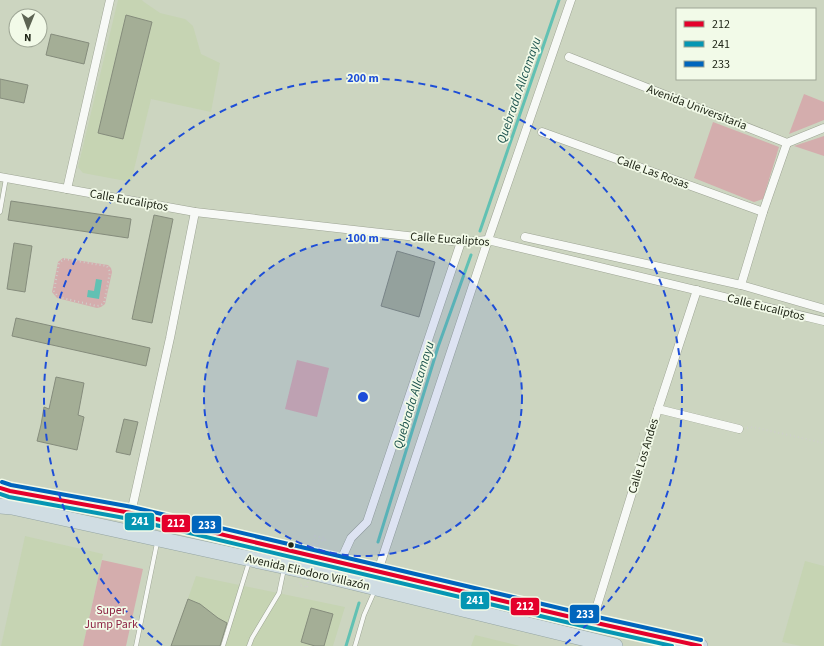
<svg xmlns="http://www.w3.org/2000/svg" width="824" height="646" font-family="'Source Sans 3',sans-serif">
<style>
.built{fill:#c6d4b3}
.green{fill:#d4adad}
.water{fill:#61c1b3}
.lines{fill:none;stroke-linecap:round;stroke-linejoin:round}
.stream{stroke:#61c1b3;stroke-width:3}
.building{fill:#a4ae96;stroke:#858c7c}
.lane-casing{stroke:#9da494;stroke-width:5}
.street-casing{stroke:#9da494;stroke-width:9}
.highway-casing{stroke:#94a4a3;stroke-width:16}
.path{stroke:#ced0ca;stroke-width:2;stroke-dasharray:1 3;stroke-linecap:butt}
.lane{stroke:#f7f9f6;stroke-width:4}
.street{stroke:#f7f9f6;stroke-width:8}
.highway{stroke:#d0dde3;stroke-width:15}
.path-bridge{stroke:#ced0ca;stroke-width:2;stroke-dasharray:1 3;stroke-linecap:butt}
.bus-1-casing{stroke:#f2fae8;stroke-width:7}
.bus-2-casing{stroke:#f2fae8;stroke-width:7}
.bus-3-casing{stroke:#f2fae8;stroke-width:7}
.bus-1{stroke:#e4002b;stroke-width:4}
.bus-2{stroke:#0596b3;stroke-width:4}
.bus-3{stroke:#0065bd;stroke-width:4}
.ring{fill:none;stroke:#1d4ed8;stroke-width:2;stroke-dasharray:7 5}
.bus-dot{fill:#212719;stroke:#f2fae8;stroke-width:1.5}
.labels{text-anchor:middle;stroke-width:3.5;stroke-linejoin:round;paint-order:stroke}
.street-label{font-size:12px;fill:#212719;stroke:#f2fae8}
.park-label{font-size:12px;fill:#8e2445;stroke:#f2fae8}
.water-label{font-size:13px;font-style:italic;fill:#1d534e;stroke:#f2fae8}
.centre{fill:#1d4ed8;stroke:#f2fae8;stroke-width:2}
.ring-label{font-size:12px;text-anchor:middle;font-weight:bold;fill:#1d4ed8;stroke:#f2fae8;stroke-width:3.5;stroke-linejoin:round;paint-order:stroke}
.line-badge{stroke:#f2fae8;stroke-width:1.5}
.badge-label{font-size:11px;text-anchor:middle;font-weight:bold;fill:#fff}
</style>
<rect width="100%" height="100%" fill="#ccd5c0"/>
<!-- built -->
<g class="built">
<path d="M118,0H142L144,2L160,13L185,19L193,26L201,54L220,63L211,112L151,99L131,182L83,173L78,167Z"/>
<path d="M25,536L103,554L83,646H1Z"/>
<path d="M805,561L824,566V646H801L782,642Z"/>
<path d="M196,576L345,607L333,646H171Z"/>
<path d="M475,635L520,646H471Z"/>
</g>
<!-- green -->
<g class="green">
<path d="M804,94L824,102V120L789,134Z"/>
<path d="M713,122L779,147L763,199L754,202L694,178Z"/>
<path d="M824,136V156L794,146Z"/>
<path d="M63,258L108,265L111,268L112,272L105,304L101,307L97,308L57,298L52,292L58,262Z"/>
<path d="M297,360L329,368L317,417L285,409Z"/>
<path d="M102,560L143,569L126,646H83Z"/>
</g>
<!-- water -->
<path class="water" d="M96,279L102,280L99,299L87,297L88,290L94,291Z"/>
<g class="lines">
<!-- stream -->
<g class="stream">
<path d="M480,231L559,0"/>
<path d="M378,542L438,347L471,255"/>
<path d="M346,646L359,603"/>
</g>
</g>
<!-- building -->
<g class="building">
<path d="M126,15L152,22L123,139L98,133Z"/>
<path d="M51,34L89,43L84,64L46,55Z"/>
<path d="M0,79L28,85L24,103L0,98Z"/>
<path d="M11,201L131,219L128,238L8,220Z"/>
<path d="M154,215L173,219L152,323L132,319Z"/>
<path d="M14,243L32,246L25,292L7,289Z"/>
<path d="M397,251L435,262L419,317L381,306Z"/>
<path d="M16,318L150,348L146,366L12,336Z"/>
<path d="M56,377L84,383L78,415L84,417L77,450L37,441L41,425L44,407L49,409Z"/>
<path d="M124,419L138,422L130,455L116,452Z"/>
<path d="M188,599L200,604L218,618L227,623L220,646H171Z"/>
<path d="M311,608L333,614L324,646H315L301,642Z"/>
</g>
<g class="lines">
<defs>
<g id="lane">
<path d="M0,212L6,178"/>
<path d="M136,646L157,543"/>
<path d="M223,646L249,562"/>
<path d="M249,646L252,638L279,593L284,569"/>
<path d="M355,646L364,615L375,590"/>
</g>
<g id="street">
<path d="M569,57L787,143L824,128"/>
<path d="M542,132L763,212"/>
<path d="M0,177L195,212L461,242L488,240L824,321"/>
<path d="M67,189L110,0"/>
<path d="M525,237L741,285L824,309"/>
<path d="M741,285L763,212L787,143"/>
<path d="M658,409L739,429"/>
<path d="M131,513L170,338L195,212"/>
<path d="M340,562L351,538L367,522L461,242"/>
<path d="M378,571L488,240L571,0"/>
<path d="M592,622L658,409L697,290"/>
</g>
<g id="highway">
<path d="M0,488L10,491L131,513L340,562L378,571L592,622L700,646"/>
<path d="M0,506L12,507L315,573L615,646"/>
</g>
</defs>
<!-- lane casing -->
<use href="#lane" class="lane-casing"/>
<!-- street casing -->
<use href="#street" class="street-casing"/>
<!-- highway casing -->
<use href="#highway" class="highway-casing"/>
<!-- path -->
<g class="path">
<path d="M64,259L107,266L110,272L104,303L101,305L97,306L58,297L54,291L59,263Z"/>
<path d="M747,428L753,427L824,443"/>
<path d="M313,544L315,536L325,538V541L318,540"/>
<path d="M300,583L299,585L307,587"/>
</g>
<!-- lane -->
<use href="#lane" class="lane"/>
<!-- street -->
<use href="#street" class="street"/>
<!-- highway -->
<use href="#highway" class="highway"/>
<!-- path-bridge -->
<path class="path-bridge" d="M307,587L318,540"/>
<defs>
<path id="bus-1" d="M0,488L10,491L131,513L592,622L700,646"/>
<path id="bus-2" d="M0,494L9,497L130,519L591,628L672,646"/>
<path id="bus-3" d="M2,482L11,485L132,507L593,616L701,640"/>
</defs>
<!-- bus-1 casing -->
<use href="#bus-1" class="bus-1-casing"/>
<!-- bus-2 casing -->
<use href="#bus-2" class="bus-2-casing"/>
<!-- bus-3 casing -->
<use href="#bus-3" class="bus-3-casing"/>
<!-- bus-1 -->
<use href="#bus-1" class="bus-1"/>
<!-- bus-2 -->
<use href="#bus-2" class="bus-2"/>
<!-- bus-3 -->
<use href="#bus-3" class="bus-3"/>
</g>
<!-- distance rings -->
<circle cx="363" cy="397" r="159" fill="#1d4ed8" fill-opacity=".12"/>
<g class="ring">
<circle cx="363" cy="397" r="159"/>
<path d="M162 645A319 319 0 1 1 564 645"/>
</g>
<!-- markers -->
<circle class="bus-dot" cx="291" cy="545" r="3.5"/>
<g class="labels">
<!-- street labels -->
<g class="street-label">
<text transform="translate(697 107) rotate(21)" y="4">Avenida Universitaria</text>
<text transform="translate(653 172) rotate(20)" y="4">Calle Las Rosas</text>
<text transform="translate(129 200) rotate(10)" y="4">Calle Eucaliptos</text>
<text transform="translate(450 239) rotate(4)" y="4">Calle Eucaliptos</text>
<text transform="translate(766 307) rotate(14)" y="4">Calle Eucaliptos</text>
<text transform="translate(643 456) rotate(-73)" y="4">Calle Los Andes</text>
<text transform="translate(308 572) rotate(13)" y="4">Avenida Eliodoro Villazón</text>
</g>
<!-- park labels -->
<g class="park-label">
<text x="111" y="614">Super<tspan x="111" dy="14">Jump Park</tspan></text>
</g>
<!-- water labels -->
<g class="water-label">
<text transform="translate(518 90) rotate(-71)" y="5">Quebrada Allcamayu</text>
<text transform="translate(413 395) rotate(-73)" y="5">Quebrada Allcamayu</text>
</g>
</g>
<circle cx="363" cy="397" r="6" class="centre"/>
<g class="ring-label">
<text x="363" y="82">200 m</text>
<text x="363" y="242">100 m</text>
</g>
<g class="line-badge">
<rect x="124" y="512" width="31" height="19" rx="4" fill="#0596b3"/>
<rect x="161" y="514" width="30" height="19" rx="4" fill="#e4002b"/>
<rect x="191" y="515" width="31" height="19" rx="4" fill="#0065bd"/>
<rect x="460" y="591" width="30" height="19" rx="4" fill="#0596b3"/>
<rect x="510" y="597" width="30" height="19" rx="4" fill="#e4002b"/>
<rect x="569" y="604" width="31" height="20" rx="4" fill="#0065bd"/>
</g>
<g class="badge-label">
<text x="140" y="525">241</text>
<text x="176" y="527">212</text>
<text x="207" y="529">233</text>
<text x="475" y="604">241</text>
<text x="525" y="610">212</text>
<text x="585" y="618">233</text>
</g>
<!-- legend -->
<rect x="676" y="8" width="140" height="72" fill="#f2fae8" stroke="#9ea695"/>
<rect x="684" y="21" width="20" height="6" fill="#e4002b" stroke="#9ea695"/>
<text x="712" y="28" font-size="12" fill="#212719">212</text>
<rect x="684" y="41" width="20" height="6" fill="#0596b3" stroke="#9ea695"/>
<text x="712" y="48" font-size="12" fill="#212719">241</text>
<rect x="684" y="61" width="20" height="6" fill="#0065bd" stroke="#9ea695"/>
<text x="712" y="68" font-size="12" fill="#212719">233</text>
<!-- north arrow -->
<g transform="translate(28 28) rotate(181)"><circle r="19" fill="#f2fae8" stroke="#9ea695"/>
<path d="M0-3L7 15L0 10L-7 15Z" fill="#5d6453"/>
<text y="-6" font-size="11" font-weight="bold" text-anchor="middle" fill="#212719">N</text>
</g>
</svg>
